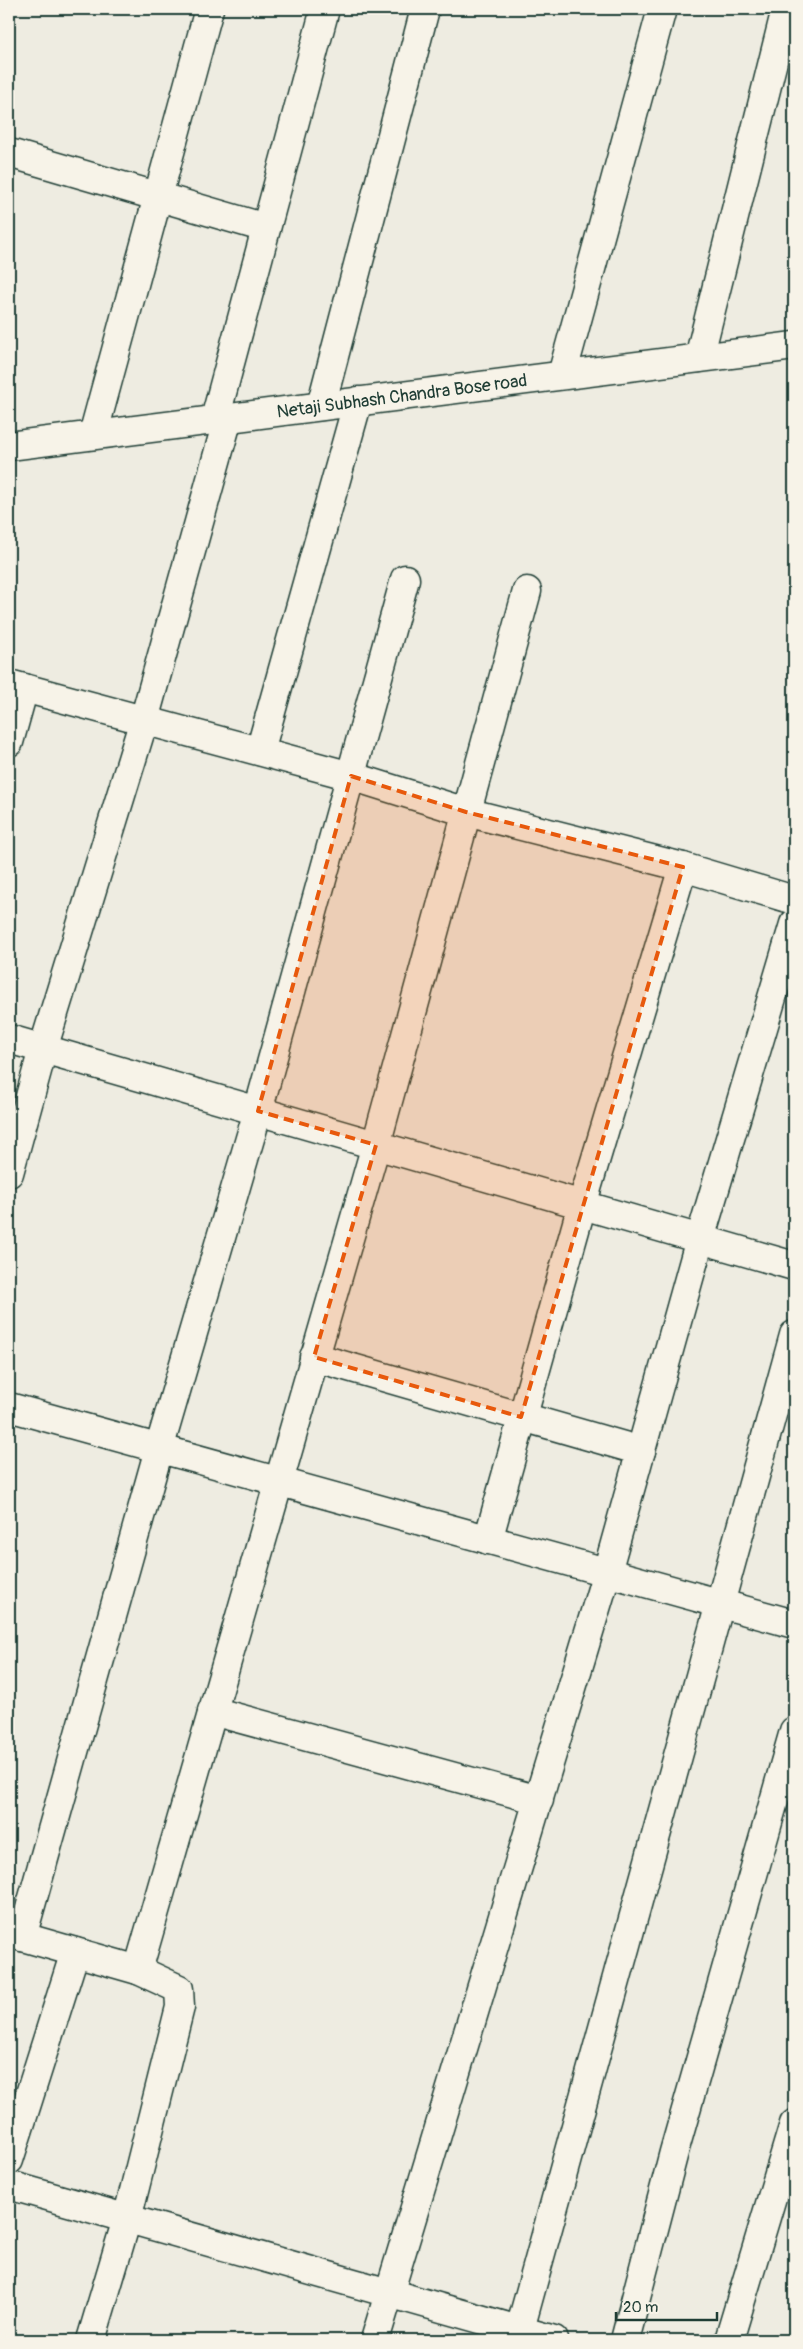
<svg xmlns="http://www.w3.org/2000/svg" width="803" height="2349" font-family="Pangolin,sans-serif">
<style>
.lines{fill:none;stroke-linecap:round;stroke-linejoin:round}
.minor-casing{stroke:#1f3d34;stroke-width:31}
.minor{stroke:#f7f3e8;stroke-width:28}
.marked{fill:#e8590c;fill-opacity:0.2;stroke:#e8590c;stroke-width:4;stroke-dasharray:10 6;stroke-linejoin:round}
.labels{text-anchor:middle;stroke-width:5;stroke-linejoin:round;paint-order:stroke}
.street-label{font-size:18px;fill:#1f3d34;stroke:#f7f3e8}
</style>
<rect width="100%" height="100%" fill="#eeece1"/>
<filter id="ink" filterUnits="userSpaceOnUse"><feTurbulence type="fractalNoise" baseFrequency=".02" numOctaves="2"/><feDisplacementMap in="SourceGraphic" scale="10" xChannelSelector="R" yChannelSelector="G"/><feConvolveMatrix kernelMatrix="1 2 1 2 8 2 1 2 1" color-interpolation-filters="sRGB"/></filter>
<g filter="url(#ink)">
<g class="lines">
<defs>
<g id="minor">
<path d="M9,153L266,228"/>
<path d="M699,358L786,9"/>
<path d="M562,375L662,9"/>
<path d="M321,406L425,9"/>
<path d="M215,419L325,9"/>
<path d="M93,435L209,9"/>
<path id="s1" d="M9,446L794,346"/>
<path d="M9,684L351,776L466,812L683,867L794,900"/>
<path d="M9,742L24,688"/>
<path d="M260,751L358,401"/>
<path d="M9,1039L794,1266"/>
<path d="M9,1173L43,1049L144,720L228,418"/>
<path d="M314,1357L641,1451"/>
<path d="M9,1407L794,1624"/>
<path d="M488,1540L582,1205L683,867"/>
<path d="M212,1711L539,1800"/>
<path d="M9,1933L138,1970L179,1989L180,2007L127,2219L91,2340"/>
<path d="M22,1937L159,1449L258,1111L405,579"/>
<path d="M138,1970L376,1145L527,591"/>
<path d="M9,2160L75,1952"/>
<path d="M9,2185L554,2340"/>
<path d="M375,2340L607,1572L700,1239L794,924"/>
<path d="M517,2340L794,1335"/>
<path d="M625,2340L674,2152L794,1731"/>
<path d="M729,2340L794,2124"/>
</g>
</defs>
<!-- minor casing -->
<use href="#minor" class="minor-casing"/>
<!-- minor -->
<use href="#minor" class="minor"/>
</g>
</g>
<!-- marked area -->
<path class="marked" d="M351,776L466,812L683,867L521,1417L314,1357L376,1145L258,1111Z"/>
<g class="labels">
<!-- street labels -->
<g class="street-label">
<text dy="6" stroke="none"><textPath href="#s1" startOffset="396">Netaji Subhash Chandra Bose road</textPath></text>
</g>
</g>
<!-- margin -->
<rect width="803" height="2349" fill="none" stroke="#f7f3e8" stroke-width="30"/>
<rect x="15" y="15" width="773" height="2319" fill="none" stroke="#1f3d34" stroke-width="2" filter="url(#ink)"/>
<!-- scale -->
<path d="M616 2312v8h101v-8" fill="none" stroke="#1f3d34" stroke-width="2.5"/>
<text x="623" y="2312" font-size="15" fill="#1f3d34" stroke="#f7f3e8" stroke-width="4" paint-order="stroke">20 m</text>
</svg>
